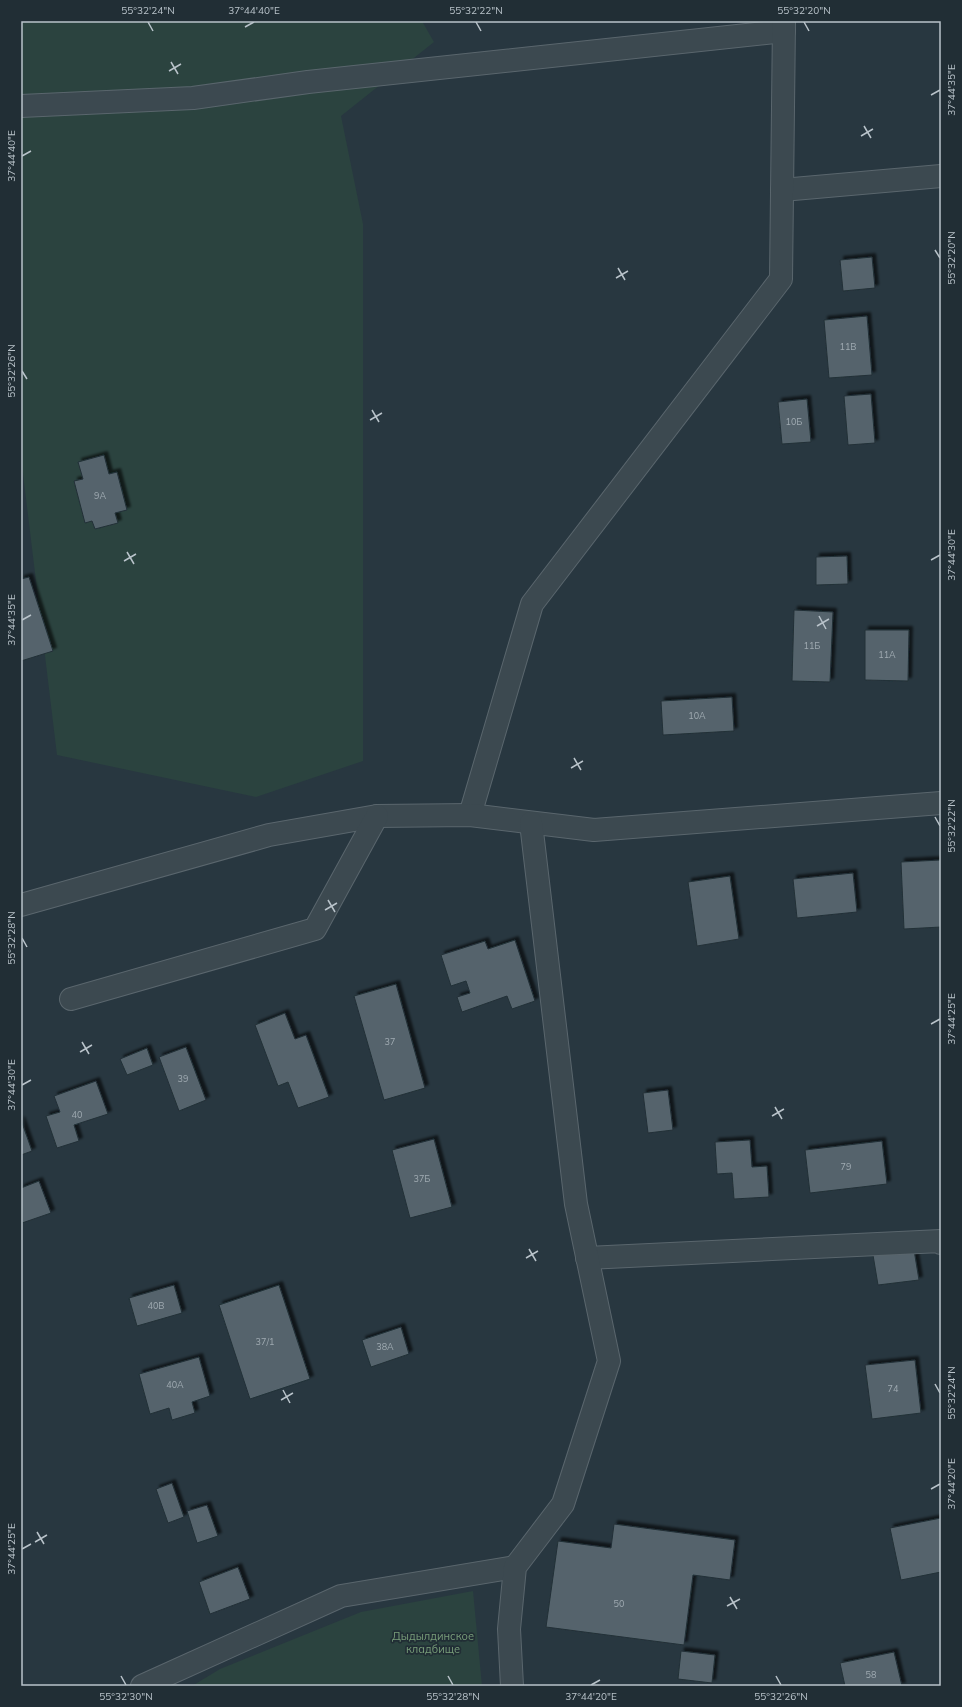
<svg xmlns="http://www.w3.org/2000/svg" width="962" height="1707" font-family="Mulish,sans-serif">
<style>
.green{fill:#2b433f}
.building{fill:#54646c;stroke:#233037;filter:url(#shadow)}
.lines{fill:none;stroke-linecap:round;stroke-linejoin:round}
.minor-casing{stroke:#5a666d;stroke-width:24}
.minor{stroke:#3c4950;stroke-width:22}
.ticks{fill:none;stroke:#b9c3ca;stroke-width:1.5}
.labels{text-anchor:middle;stroke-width:3.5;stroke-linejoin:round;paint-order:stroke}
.number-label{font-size:9px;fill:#a0abb2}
.park-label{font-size:11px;fill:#799e7a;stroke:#212e35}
.neatline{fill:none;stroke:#b9c3ca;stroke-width:1.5}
.ticks-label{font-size:10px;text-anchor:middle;fill:#b9c3ca}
</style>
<defs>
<filter id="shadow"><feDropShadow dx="3.5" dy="-3.5" stdDeviation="1" flood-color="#0009"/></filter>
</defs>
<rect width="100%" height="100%" fill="#283740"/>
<!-- green -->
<g class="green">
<path d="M21,21H422L434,42L341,116L363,224V761L256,797L57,755L21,457Z"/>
<path d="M473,1591L482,1686H192L220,1669L361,1612Z"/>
</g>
<!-- building -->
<g class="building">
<path d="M872,257L875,288L843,291L840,260Z"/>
<path d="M867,316L872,375L829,378L824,320Z"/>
<path d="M871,394L875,443L848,445L844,396Z"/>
<path d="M807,399L811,442L782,444L778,402Z"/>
<path d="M104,455L109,474L117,472L127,510L115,513L118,523L95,529L92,521L85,523L74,481L83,479L78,462Z"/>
<path d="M847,556L848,584L816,585V557Z"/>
<path d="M29,577L53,651L21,661V579Z"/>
<path d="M794,610L833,612L830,682L792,681Z"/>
<path d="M865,630H909L908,681L865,680Z"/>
<path d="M732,697L734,731L663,735L661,701Z"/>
<path d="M941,860V927L904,929L901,862Z"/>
<path d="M853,873L857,912L797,918L793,879Z"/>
<path d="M730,876L739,939L697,946L688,882Z"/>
<path d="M515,940L535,1001L512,1009L507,996L462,1012L457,997L470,993L466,981L451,986L441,955L485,941L488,949Z"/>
<path d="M396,984L425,1088L384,1100L354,996Z"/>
<path d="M285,1013L295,1039L306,1035L329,1097L298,1108L288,1082L278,1086L255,1025Z"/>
<path d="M186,1047L206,1100L179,1111L159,1057Z"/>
<path d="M147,1048L153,1065L127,1075L120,1059Z"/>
<path d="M96,1081L108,1114L74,1125L79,1141L57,1148L46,1116L60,1112L54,1096Z"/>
<path d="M668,1090L673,1130L648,1133L643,1093Z"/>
<path d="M21,1120L32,1151L21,1155Z"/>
<path d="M434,1139L452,1207L410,1218L392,1150Z"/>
<path d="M750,1140L752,1167L767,1166L769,1197L734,1199L732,1173L717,1174L715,1142Z"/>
<path d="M882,1141L887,1184L810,1193L805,1150Z"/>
<path d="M39,1181L51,1213L22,1223L21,1188Z"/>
<path d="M914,1250L919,1280L878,1285L873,1255Z"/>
<path d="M174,1285L182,1313L137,1326L129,1298Z"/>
<path d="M279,1285L310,1379L250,1399L219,1305Z"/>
<path d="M401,1327L409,1354L371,1367L362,1340Z"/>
<path d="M199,1357L210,1396L192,1402L195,1413L172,1420L169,1408L150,1414L139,1374Z"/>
<path d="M915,1360L921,1413L872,1419L865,1365Z"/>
<path d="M172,1483L184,1517L168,1523L156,1489Z"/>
<path d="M207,1505L218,1536L197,1543L187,1511Z"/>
<path d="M941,1518V1572L901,1580L890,1528Z"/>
<path d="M614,1524L735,1540L730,1580L693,1575L684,1645L546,1627L558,1541L611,1548Z"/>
<path d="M238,1567L250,1599L210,1614L199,1582Z"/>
<path d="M681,1651L715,1655L712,1683L678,1679Z"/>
<path d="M894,1652L902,1686H845L840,1663Z"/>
</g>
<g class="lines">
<defs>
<g id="minor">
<path d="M21,106L193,98L308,82L784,31"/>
<path d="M782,190L941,176"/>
<path d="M470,815L532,604L781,279L784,21"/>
<path d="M21,905L269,835L377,816L470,815L594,830L941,803"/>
<path d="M71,999L315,929L377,816"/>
<path d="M587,1258L941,1241V1243"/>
<path d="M142,1686L341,1596L515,1567"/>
<path d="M512,1686L509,1629L515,1567L563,1504L609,1361L576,1204L531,823"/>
</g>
</defs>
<!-- minor casing -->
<use href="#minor" class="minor-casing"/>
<!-- minor -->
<use href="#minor" class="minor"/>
</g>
<!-- ticks -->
<path class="ticks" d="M148,22L153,31M476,22L481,31M804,22L809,31M245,27L254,22M171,62L178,74M169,71L181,64M931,95L940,90M864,126L871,138M861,136L873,129M22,156L31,151M935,250L940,258M618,268L625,280M616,278L628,271M22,371L27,379M372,410L379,422M370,420L382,413M127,552L134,564M931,560L940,555M124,561L136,554M819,616L826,629M22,620L31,615M817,626L829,619M574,758L581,770M571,768L583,761M935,817L940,826M328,900L335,912M325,910L337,903M22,938L27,947M931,1024L940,1019M82,1042L89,1054M80,1052L92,1045M22,1085L31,1080M775,1107L782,1119M772,1116L784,1109M529,1249L536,1261M526,1258L538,1251M935,1384L940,1393M283,1390L290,1403M281,1400L293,1393M931,1489L940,1484M37,1532L44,1544M35,1542L47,1535M22,1549L31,1544M730,1597L737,1609M727,1606L740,1599M121,1676L126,1685M448,1676L453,1685M776,1676L781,1685M591,1685L600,1680"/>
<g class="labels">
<!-- number labels -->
<g class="number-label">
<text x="848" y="350">11В</text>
<text x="794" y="425">10Б</text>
<text x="100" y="499">9А</text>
<text x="812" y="649">11Б</text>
<text x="887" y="658">11А</text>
<text x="697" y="719">10А</text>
<text x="390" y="1045">37</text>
<text x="183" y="1082">39</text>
<text x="77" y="1118">40</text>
<text x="846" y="1170">79</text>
<text x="422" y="1182">37Б</text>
<text x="156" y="1309">40В</text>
<text x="265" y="1345">37/1</text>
<text x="385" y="1350">38А</text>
<text x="175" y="1388">40А</text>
<text x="893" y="1392">74</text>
<text x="619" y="1607">50</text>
<text x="871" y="1678">58</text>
</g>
<!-- park labels -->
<g class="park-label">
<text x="433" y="1640">Дыдылдинское<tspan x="433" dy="13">кладбище</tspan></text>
</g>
</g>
<!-- border -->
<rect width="962" height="1707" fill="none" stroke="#212e35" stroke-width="44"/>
<rect x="22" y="22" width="918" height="1663" class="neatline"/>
<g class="ticks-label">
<text x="148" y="14">55°32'24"N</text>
<text x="254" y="14">37°44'40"E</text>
<text x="476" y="14">55°32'22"N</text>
<text x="804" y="14">55°32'20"N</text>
<text transform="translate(951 90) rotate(-90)" y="4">37°44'35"E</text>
<text transform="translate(11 156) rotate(-90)" y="4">37°44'40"E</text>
<text transform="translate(951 258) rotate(-90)" y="4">55°32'20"N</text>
<text transform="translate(11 371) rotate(-90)" y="4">55°32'26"N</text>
<text transform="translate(951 555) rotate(-90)" y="4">37°44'30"E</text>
<text transform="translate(11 620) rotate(-90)" y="4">37°44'35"E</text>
<text transform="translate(951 826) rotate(-90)" y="4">55°32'22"N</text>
<text transform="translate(11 938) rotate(-90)" y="4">55°32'28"N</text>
<text transform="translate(951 1019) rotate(-90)" y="4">37°44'25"E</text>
<text transform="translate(11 1085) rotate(-90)" y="4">37°44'30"E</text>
<text transform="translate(951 1393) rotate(-90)" y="4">55°32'24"N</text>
<text transform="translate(951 1484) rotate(-90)" y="4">37°44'20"E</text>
<text transform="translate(11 1549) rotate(-90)" y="4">37°44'25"E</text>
<text x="126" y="1700">55°32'30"N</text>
<text x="453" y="1700">55°32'28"N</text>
<text x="591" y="1700">37°44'20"E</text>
<text x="781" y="1700">55°32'26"N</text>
</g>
</svg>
